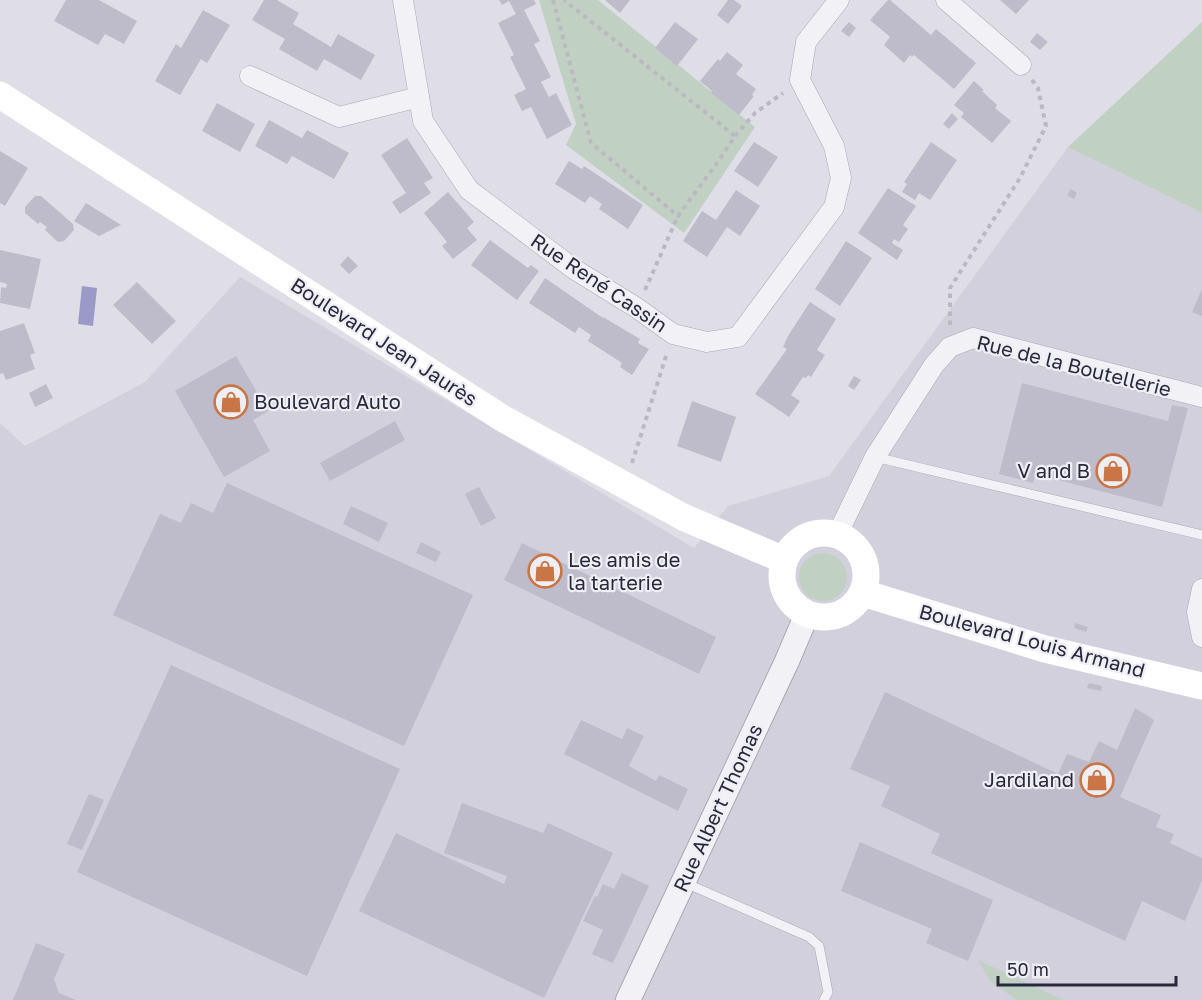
<svg xmlns="http://www.w3.org/2000/svg" width="1202" height="1000" font-family="'Golos Text',sans-serif">
<style>
.built{fill:#d2d0dc}
.green{fill:#c0d1c4}
.water{fill:#9b9ac7}
.building{fill:#bebcca}
.lines{fill:none;stroke-linecap:round;stroke-linejoin:round}
.service-casing{stroke:#a9a7b4;stroke-width:10}
.minor-casing{stroke:#a9a7b4;stroke-width:21}
.tertiary-casing{stroke:#a9a7b4;stroke-width:26}
.path{stroke:#bab9c2;stroke-width:4;stroke-dasharray:4.5 4.5;stroke-linecap:butt}
.service{stroke:#f2f1f6;stroke-width:9}
.minor{stroke:#f2f1f6;stroke-width:20}
.tertiary{stroke:#f2f1f6;stroke-width:24}
.secondary{stroke:#fff;stroke-width:27}
.labels{text-anchor:middle;stroke-width:4.5;stroke-linejoin:round;paint-order:stroke}
.street-label{font-size:20px;fill:#2b283e;stroke:#eeeef5}
.poi-label{font-size:20px;fill:#2b283e;stroke:#eeeef5;text-anchor:start}
</style>
<rect width="100%" height="100%" fill="#dfdee7"/>
<!-- built -->
<path class="built" d="M1068,147L1202,213V1000H0V423L25,446L145,382L240,277L694,548L728,506L829,476Z"/>
<!-- green -->
<g class="green">
<path d="M539,0H598L755,127L684,233L566,145L576,124Z"/>
<path d="M1202,22V213L1068,147Z"/>
<circle cx="823" cy="577" r="24"/>
<path d="M978,960L1064,1000H1017L990,981Z"/>
</g>
<!-- water -->
<path class="water" d="M82,286L97,288L93,326L78,324Z"/>
<!-- building -->
<g class="building">
<path d="M66,0H99L137,21L124,44L105,34L98,45L54,21Z"/>
<path d="M264,0H277L299,13L293,24L331,47L338,34L375,55L361,80L324,59L317,71L279,49L285,39L252,20Z"/>
<path d="M499,0H534L536,4L524,10L540,41L534,44L551,77L541,82L549,97L556,93L572,125L547,139L531,107L522,111L514,95L526,89L510,57L514,55L498,23L516,14L509,1L502,5Z"/>
<path d="M605,0H630L620,13Z"/>
<path d="M728,0H734L742,6L728,24L717,15Z"/>
<path d="M888,0H890L931,35L936,29L976,63L954,89L914,55L912,57L910,55L904,63L884,45L890,37L870,20Z"/>
<path d="M1000,0H1029L1016,14Z"/>
<path d="M203,10L230,25L207,63L201,59L180,95L155,81L176,44L181,48Z"/>
<path d="M675,22L698,39L677,66L655,48Z"/>
<path d="M849,22L856,28L849,37L841,31Z"/>
<path d="M1037,33L1048,42L1040,50L1030,42Z"/>
<path d="M727,52L743,65L736,74L756,89L752,95L754,96L739,115L711,93L712,91L700,81L718,59L720,61Z"/>
<path d="M974,81L984,90L982,91L997,105L995,108L1011,121L992,143L961,117L964,113L954,105Z"/>
<path d="M217,103L255,124L240,152L202,131Z"/>
<path d="M952,113L958,119L949,129L943,124Z"/>
<path d="M269,120L302,138L307,130L349,153L334,179L292,156L287,164L255,146Z"/>
<path d="M407,138L433,178L424,183L431,193L400,214L392,202L406,193L381,155Z"/>
<path d="M754,142L778,157L758,187L734,171Z"/>
<path d="M931,142L957,160L930,200L919,193L915,200L902,192L907,184L904,182Z"/>
<path d="M0,151L28,168L5,206L0,203Z"/>
<path d="M569,161L582,169L584,166L643,205L628,229L599,209L602,204L590,196L585,203L555,184Z"/>
<path d="M888,188L916,206L903,225L908,229L899,242L894,239L892,243L903,250L897,260L858,233Z"/>
<path d="M1071,189L1077,193L1074,199L1067,195Z"/>
<path d="M736,190L760,206L740,236L727,227L707,257L683,241L702,211L716,220Z"/>
<path d="M448,192L474,222L467,228L477,240L453,259L442,246L447,242L424,213Z"/>
<path d="M35,196H41L73,224L74,230L64,241L58,242L45,230L47,227L40,222L38,224L25,213V207Z"/>
<path d="M86,203L121,225L99,236L74,221Z"/>
<path d="M490,240L528,268L531,265L539,271L517,300L471,265Z"/>
<path d="M846,241L872,258L840,306L815,289Z"/>
<path d="M0,250L41,259L30,309L0,303L1,287L6,288L7,284L0,282Z"/>
<path d="M348,256L358,266L349,274L340,265Z"/>
<path d="M545,278L603,318V317L640,339L638,343L649,349L632,375L620,367L622,363L588,341L591,335L579,327L575,333L529,303Z"/>
<path d="M137,282L176,321L152,344L113,305Z"/>
<path d="M1202,289V316L1192,312Z"/>
<path d="M810,302L836,319L817,350L825,355L811,377L808,375L806,378L803,377L791,395L800,401L789,417L755,394L787,349L783,347L788,336Z"/>
<path d="M24,323L35,353L30,355L35,369L6,380L3,373L0,374V331Z"/>
<path d="M236,356L268,411L253,420L270,451L224,477L175,391Z"/>
<path d="M854,376L861,380L854,390L848,386Z"/>
<path d="M1022,383L1168,421L1172,405L1188,408L1162,507L1035,474L1033,483L999,474Z"/>
<path d="M46,384L53,398L35,407L29,393Z"/>
<path d="M692,401L736,417L721,462L677,446Z"/>
<path d="M395,421L405,440L330,481L320,463Z"/>
<path d="M227,483L473,595L404,746L113,615L160,514L181,523L191,503L213,513Z"/>
<path d="M479,487L496,518L481,526L465,494Z"/>
<path d="M351,506L388,523L379,542L343,524Z"/>
<path d="M421,542L441,552L436,562L416,553Z"/>
<path d="M522,543L716,637L699,674L504,580Z"/>
<path d="M1075,623L1088,627L1086,632L1074,628Z"/>
<path d="M171,665L400,769L307,976L77,872Z"/>
<path d="M1089,683L1102,686L1101,691L1087,688Z"/>
<path d="M885,692L1058,774L1067,754L1089,762L1099,741L1117,750L1135,708L1154,720L1120,797L1161,815L1156,827L1174,834L1170,843L1202,858V880L1185,921L1142,901L1125,941L931,853L940,834L881,806L890,786L850,769Z"/>
<path d="M581,720L622,739L627,728L644,736L629,766L656,781L659,775L688,789L678,811L564,754Z"/>
<path d="M89,794L104,800L82,850L67,844Z"/>
<path d="M462,803L543,833L548,823L613,853L544,998L359,911L396,833L504,884L507,876L444,853Z"/>
<path d="M860,842L993,900L968,961L926,943L932,929L841,891Z"/>
<path d="M622,873L649,886L613,963L592,954L603,930L583,921L595,896L597,897L603,884L614,889Z"/>
<path d="M36,943L65,954L54,979L59,993L76,1000H13Z"/>
</g>
<g class="lines">
<defs>
<g id="service">
<path d="M875,457L1202,535"/>
<path d="M683,882L809,937L819,946L828,992L824,1000"/>
</g>
<g id="minor">
<path d="M403,0L423,121L469,190L574,269L637,308L673,334L707,342L738,337L834,207L841,178L834,146L800,80L806,42L839,0"/>
<path d="M946,0L1021,65"/>
<path d="M250,76L339,117L419,97"/>
<path d="M837,535L875,457L934,365L950,347L973,338L1202,397"/>
<path d="M1202,589L1197,612L1202,637"/>
</g>
<path id="tertiary" d="M628,1000L787,661L807,614"/>
</defs>
<!-- service casing -->
<use href="#service" class="service-casing"/>
<!-- minor casing -->
<use href="#minor" class="minor-casing"/>
<!-- tertiary casing -->
<use href="#tertiary" class="tertiary-casing"/>
<!-- path -->
<g class="path">
<path d="M553,0L591,143L678,216L717,163L735,136L564,0"/>
<path d="M735,136L755,113L783,93"/>
<path d="M645,290L678,216"/>
<path d="M950,325V288L1020,178L1046,126L1038,88L1032,80"/>
<path d="M632,463L667,353"/>
</g>
<!-- service -->
<use href="#service" class="service"/>
<!-- minor -->
<use href="#minor" class="minor"/>
<!-- tertiary -->
<use href="#tertiary" class="tertiary"/>
<!-- secondary -->
<g class="secondary">
<path d="M0,95L502,418L683,517L784,560"/>
<circle cx="824" cy="575" r="42"/>
<path d="M863,593L1045,649L1202,686"/>
</g>
</g>
<!-- icons -->
<defs>
<symbol id="shop-ring" viewBox="-11 -11 22 22"><circle r="9.5" fill="#eeeef5" stroke="#c97546" stroke-width="1.5"/><path d="M-5-2.5h2.3a2.7 3.5 0 0 1 5.4 0H5L5.5 6h-11ZM-1.5-2.5h3a1.5 2.3 0 0 0-3 0Z" fill="#c97546"/></symbol>
</defs>
<g fill-rule="evenodd">
<use href="#shop-ring" x="212" y="383" width="38" height="38"/>
<use href="#shop-ring" x="1094" y="452" width="38" height="38"/>
<use href="#shop-ring" x="526" y="552" width="38" height="38"/>
<use href="#shop-ring" x="1078" y="761" width="38" height="38"/>
</g>
<g class="labels">
<!-- street labels -->
<g class="street-label">
<text transform="translate(599 283) rotate(34)" y="7">Rue René Cassin</text>
<text transform="translate(384 342) rotate(33)" y="7">Boulevard Jean Jaurès</text>
<text transform="translate(1074 366) rotate(14)" y="7">Rue de la Boutellerie</text>
<text transform="translate(1032 641) rotate(15)" y="7">Boulevard Louis Armand</text>
<text transform="translate(718 808) rotate(-65)" y="7">Rue Albert Thomas</text>
</g>
<!-- poi labels -->
<g class="poi-label">
<text x="254" y="409">Boulevard Auto</text>
<text x="1090" y="478" text-anchor="end">V and B</text>
<text x="568" y="567">Les amis de<tspan x="568" dy="23">la tarterie</tspan></text>
<text x="1074" y="787" text-anchor="end">Jardiland</text>
</g>
</g>
<!-- scale -->
<path d="M998 976v9h178v-9" fill="none" stroke="#2b283e" stroke-width="3"/>
<text x="1007" y="976" font-size="18" fill="#2b283e" stroke="#eeeef5" stroke-width="4.5" paint-order="stroke">50 m</text>
</svg>
